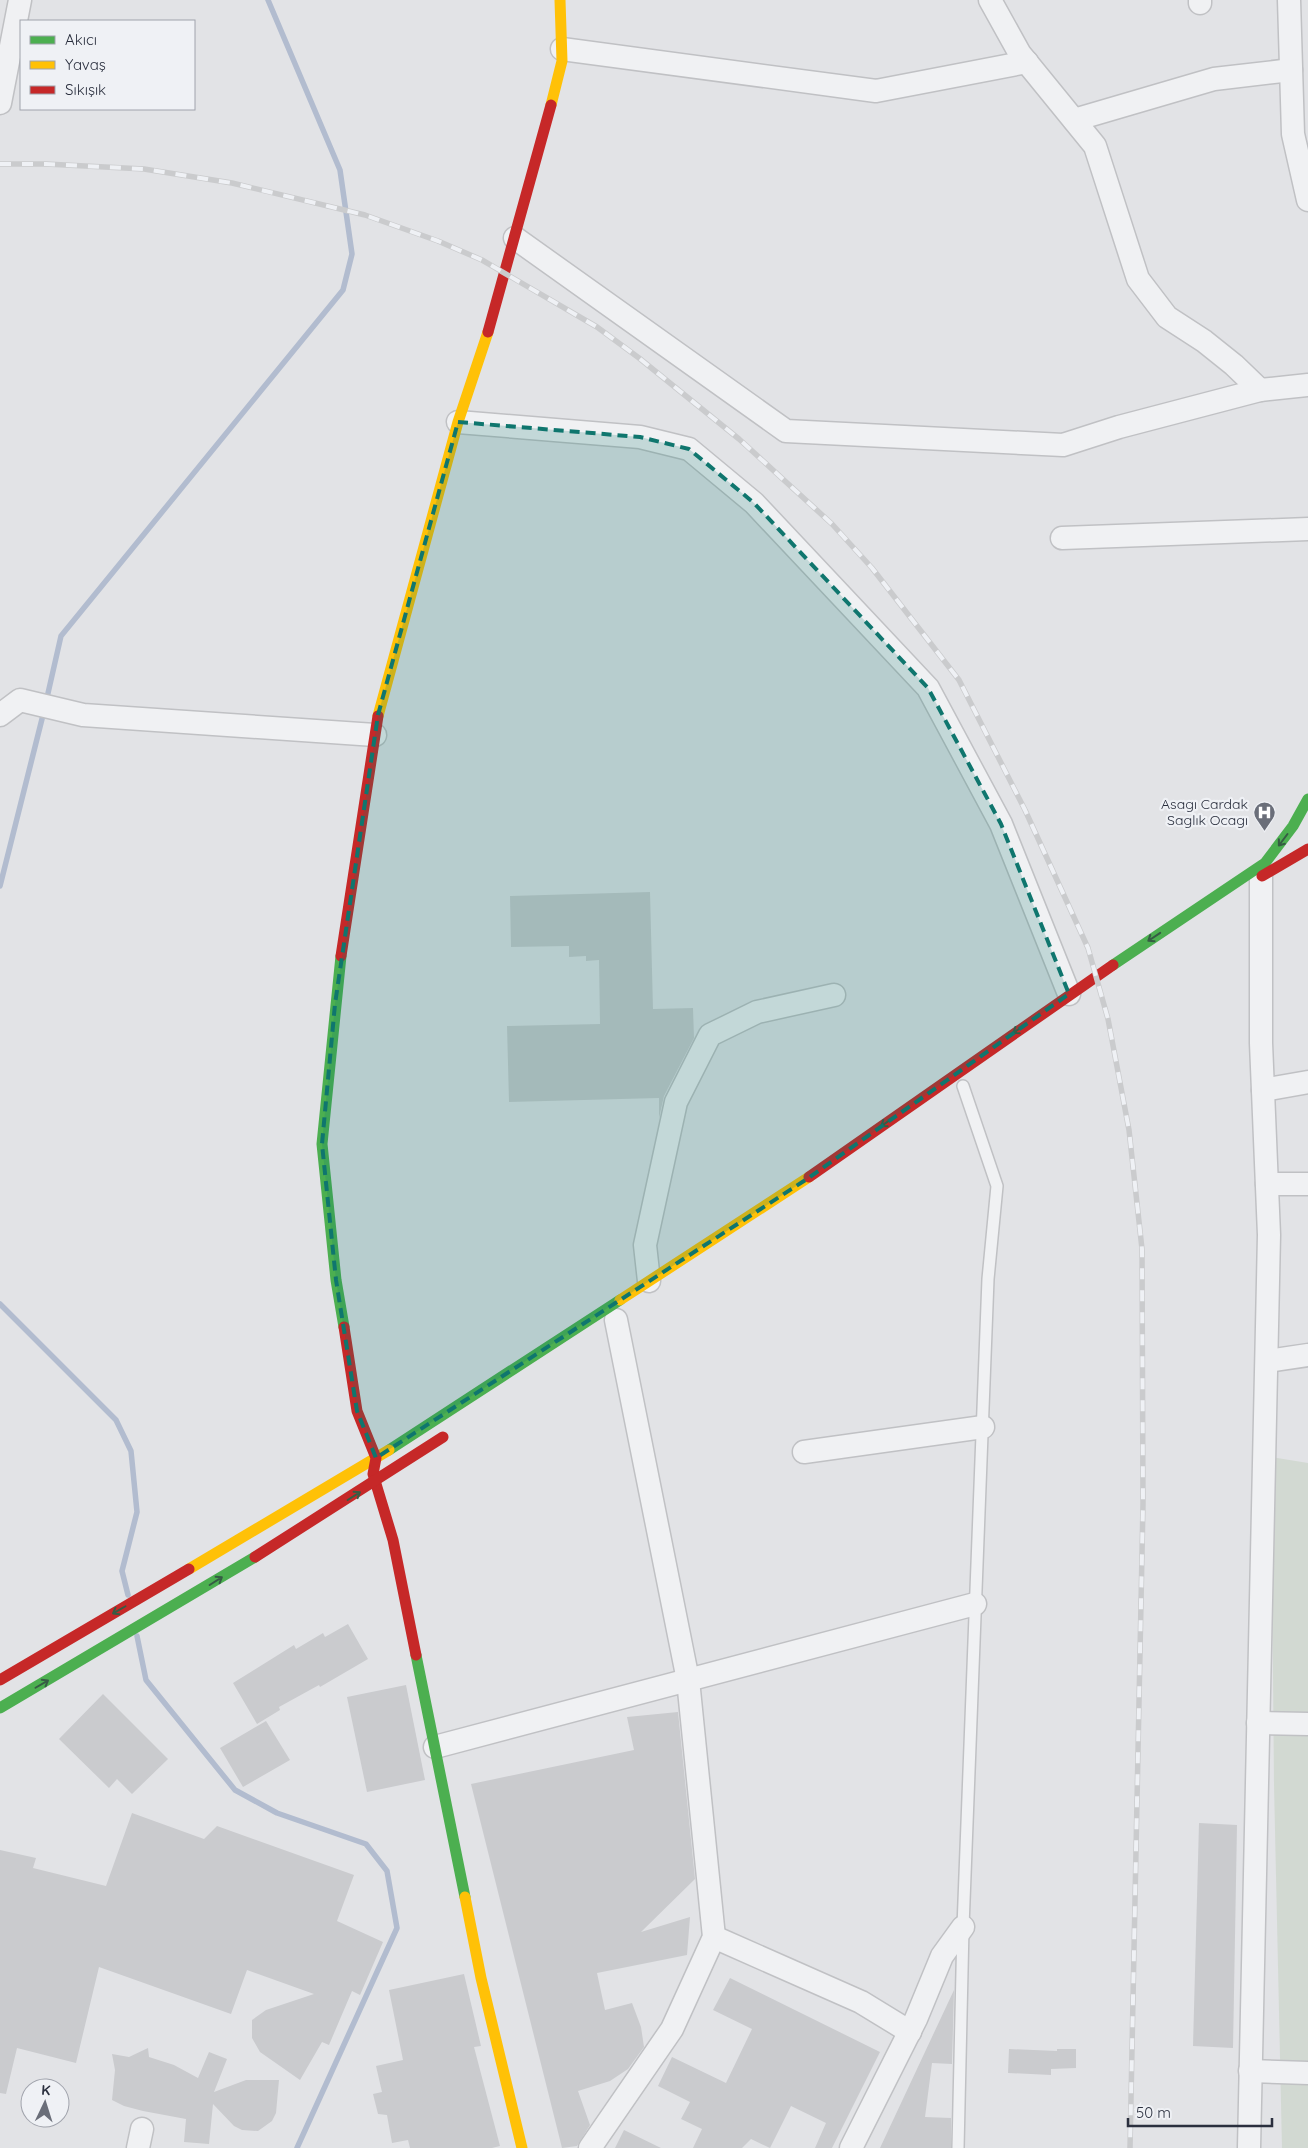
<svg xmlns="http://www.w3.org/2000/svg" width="1308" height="2148" font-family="Quicksand,sans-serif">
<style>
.green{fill:#d2d9d2}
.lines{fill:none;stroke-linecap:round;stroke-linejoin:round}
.stream{stroke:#b2bccf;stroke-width:5.5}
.building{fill:#cacbce}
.lane-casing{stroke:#c0c1c4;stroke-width:14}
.street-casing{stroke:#c0c1c4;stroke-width:25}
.lane{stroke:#f0f1f3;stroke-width:11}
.street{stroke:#f0f1f3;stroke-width:22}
.fast{stroke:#4caf50;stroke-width:11}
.slow{stroke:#ffc107;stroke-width:11}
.jam{stroke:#c62828;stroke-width:11}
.rail-casing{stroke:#cacbcd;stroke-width:5.5}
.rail{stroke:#eff1f5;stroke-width:4;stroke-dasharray:11;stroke-linecap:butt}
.oneway{stroke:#365c44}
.marked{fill:#0f766e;fill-opacity:0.2;stroke:#0f766e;stroke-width:4;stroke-dasharray:10 6;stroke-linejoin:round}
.labels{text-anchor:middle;stroke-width:4.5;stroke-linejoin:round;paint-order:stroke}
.poi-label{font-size:14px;fill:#2a2f3e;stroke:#eff1f5;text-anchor:end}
</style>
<rect width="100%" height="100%" fill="#e2e3e6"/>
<!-- green -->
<path class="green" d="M1271,1457L1308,1463V2148H1282L1274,1785Z"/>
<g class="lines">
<!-- stream -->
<g class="stream">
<path d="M46,702L61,636L343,290L352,254L340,170L268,0"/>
<path d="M0,886L44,711"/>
<path d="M0,1304L116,1420L131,1451L137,1512L122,1571L128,1595"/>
<path d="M137,1636L146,1680L235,1790L277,1813L366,1844L387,1871L397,1928L297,2148"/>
</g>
</g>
<!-- building -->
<g class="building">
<path d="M650,892L653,1009L693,1008L694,1038L664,1096L659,1118V1098L509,1102L507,1026L600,1024L599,960L586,961V956L569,957V946L511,947L510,896Z"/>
<path d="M348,1624L368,1659L320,1687L319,1685L279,1707L280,1710L257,1724L233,1683L294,1645L296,1649L323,1633L325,1637Z"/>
<path d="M406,1685L425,1780L367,1792L347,1697Z"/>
<path d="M103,1694L168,1759L132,1794L117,1779L109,1788L59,1739Z"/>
<path d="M678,1712L695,1879L641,1932L690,1917L687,1955L597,1973L605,2010L632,2003L641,2027L644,2047L628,2069L610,2081L578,2091L590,2125L577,2146L562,2148L471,1784L634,1750L627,1717Z"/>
<path d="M266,1721L290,1760L243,1787L220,1748Z"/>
<path d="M132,1813L204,1839L217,1826L354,1875L337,1921L383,1942L360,1995L352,1991L329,2045L322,2042L300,2080L260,2052L252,2038V2020L266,2010L314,1994L247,1970L231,2014L99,1967L76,2063L17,2048L6,2094L0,2093V1850L36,1858L33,1868L106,1886Z"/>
<path d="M1199,1823L1237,1825L1233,2048L1193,2046Z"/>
<path d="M464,1974L481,2046L474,2047L500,2146L492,2148H410L408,2140L392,2143L387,2115L378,2114L373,2094L382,2092L376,2066L403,2060L389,1990Z"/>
<path d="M730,1978L880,2052L832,2148H815L826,2123L791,2106L770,2148L751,2139L742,2148H693L702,2129L681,2119L690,2102L658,2086L672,2057L726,2083L752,2029L713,2010Z"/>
<path d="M954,1990L952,2064L932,2063L925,2117L951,2118V2148H880Z"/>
<path d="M148,2048L149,2057L174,2065L198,2078L209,2052L227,2059L214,2092L246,2080H279L276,2113L272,2121L258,2131L242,2130L234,2126L213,2104L209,2144L184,2142L186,2119L143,2111L124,2106L112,2100L115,2070L112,2054L129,2057Z"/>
<path d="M1009,2049L1057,2051V2049H1076V2068L1051,2069V2075L1008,2073Z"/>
<path d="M624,2130L661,2148H615Z"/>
</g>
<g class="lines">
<defs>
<path id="lane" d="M958,2148L963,1927L988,1279L997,1186L963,1086"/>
<g id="street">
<path d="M990,0L1020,54L1095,146L1138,279L1167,317L1204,341L1234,365L1260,390"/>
<path d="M1289,0L1293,134L1308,200"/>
<path d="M1200,3V0"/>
<path d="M562,49L876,91L1027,62"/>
<path d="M0,103L20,0"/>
<path d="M1074,120L1214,79L1291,70"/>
<path d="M515,238L786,431L1063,445L1119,427L1260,390L1308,385"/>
<path d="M458,422L640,437L689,449L754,503L928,688L1001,824L1069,994"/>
<path d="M1062,538L1308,529"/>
<path d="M0,715L20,700L83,715L375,735"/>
<path d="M1263,1090L1308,1082"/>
<path d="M1267,1184H1308"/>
<path d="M649,1281L645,1245L676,1102L710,1035L757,1012L834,995"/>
<path d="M1267,1361L1308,1355"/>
<path d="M804,1452L983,1427"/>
<path d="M1258,1723L1308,1724"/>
<path d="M435,1747L975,1604"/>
<path d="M714,1937L861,2002L910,2032"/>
<path d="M1250,2071L1308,2073"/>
<path d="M138,2148L142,2129"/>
<path d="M590,2148L672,2029L714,1937L688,1680L616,1320"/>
<path d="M851,2148L916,2019L942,1956L963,1927"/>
<path d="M1249,2148L1269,1235L1261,1043V877"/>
</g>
</defs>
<!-- lane casing -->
<use href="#lane" class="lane-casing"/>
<!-- street casing -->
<use href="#street" class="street-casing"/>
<!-- lane -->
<use href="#lane" class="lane"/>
<!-- street -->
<use href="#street" class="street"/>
<!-- fast -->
<g class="fast">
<path d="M341,956L322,1144L336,1280L344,1327"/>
<path d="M1113,965L1265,863L1293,826L1308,799"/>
<path d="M389,1450L620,1300"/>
<path d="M416,1655L465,1897"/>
<path d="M0,1708L255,1557"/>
</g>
<!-- slow -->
<g class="slow">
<path d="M551,105L562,61L560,0"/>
<path d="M378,716L458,422L488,332"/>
<path d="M620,1300L809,1177"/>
<path d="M189,1569L389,1450"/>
<path d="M465,1897L481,1978L522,2148"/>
</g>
<!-- jam -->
<g class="jam">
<path d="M488,332L551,105"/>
<path d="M1262,876L1308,849"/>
<path d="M341,956L378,716"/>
<path d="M809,1177L1113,965"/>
<path d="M344,1327L357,1411L376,1458L373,1474L393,1540L416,1655"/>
<path d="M255,1557L443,1437"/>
<path d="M0,1680L189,1569"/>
</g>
<defs>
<path id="rail" d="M0,164H46L144,169L232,183L365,215L438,241L482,260L597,327L639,358L739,439L832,524L872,568L959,680L1025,810L1088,948L1108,1019L1129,1130L1142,1249L1143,1504L1130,2148"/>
</defs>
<!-- rail casing -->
<use href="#rail" class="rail-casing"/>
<!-- rail -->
<use href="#rail" class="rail"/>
</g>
<!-- one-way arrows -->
<defs><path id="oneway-shaft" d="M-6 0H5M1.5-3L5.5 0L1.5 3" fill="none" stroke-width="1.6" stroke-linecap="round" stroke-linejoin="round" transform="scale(1.25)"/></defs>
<g class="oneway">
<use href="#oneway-shaft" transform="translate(1283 840) rotate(127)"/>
<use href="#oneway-shaft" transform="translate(1154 937) rotate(146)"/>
<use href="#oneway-shaft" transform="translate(1019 1029) rotate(145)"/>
<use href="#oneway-shaft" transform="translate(887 1122) rotate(145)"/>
<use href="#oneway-shaft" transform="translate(354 1496) rotate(-32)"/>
<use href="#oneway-shaft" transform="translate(216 1581) rotate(-32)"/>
<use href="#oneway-shaft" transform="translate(119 1610) rotate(150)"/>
<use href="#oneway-shaft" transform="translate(42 1684) rotate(-30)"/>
</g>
<!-- marked area -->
<path class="marked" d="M458,422L640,437L689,449L754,503L928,688L1001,824L1069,994L807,1179L376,1458L357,1411L336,1280L322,1144L335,1004L378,715Z"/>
<!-- icons -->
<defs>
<symbol id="hospital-pin" viewBox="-11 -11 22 30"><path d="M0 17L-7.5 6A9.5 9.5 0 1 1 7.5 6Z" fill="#6a6e79" stroke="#eff1f5"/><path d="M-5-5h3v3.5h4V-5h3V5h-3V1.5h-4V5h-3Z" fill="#fff"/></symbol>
</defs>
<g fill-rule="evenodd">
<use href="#hospital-pin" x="1252" y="800" width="25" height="34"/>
</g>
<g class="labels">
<!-- poi labels -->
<g class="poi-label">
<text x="1248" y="809">Asagı Cardak<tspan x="1248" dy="16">Saglık Ocagı</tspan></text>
</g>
</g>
<!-- legend -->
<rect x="20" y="20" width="175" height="90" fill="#eff1f5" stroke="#a0a3ac"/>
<rect x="30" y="36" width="25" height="8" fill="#4caf50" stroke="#a0a3ac"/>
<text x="65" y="45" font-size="15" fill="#2a2f3e">Akıcı</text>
<rect x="30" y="61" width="25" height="8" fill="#ffc107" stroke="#a0a3ac"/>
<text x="65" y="70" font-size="15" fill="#2a2f3e">Yavaş</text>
<rect x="30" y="86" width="25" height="8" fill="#c62828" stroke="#a0a3ac"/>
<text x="65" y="95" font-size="15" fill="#2a2f3e">Sıkışık</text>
<!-- north arrow -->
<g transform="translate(45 2103) rotate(4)"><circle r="24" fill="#eff1f5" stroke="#a0a3ac"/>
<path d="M0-4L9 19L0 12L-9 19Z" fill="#6a6e79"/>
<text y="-8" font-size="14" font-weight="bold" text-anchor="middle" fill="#2a2f3e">K</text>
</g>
<!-- scale -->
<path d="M1128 2118v8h144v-8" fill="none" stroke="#2a2f3e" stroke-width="2.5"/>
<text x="1136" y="2118" font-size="15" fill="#2a2f3e" stroke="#eff1f5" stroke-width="4" paint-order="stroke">50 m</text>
</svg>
